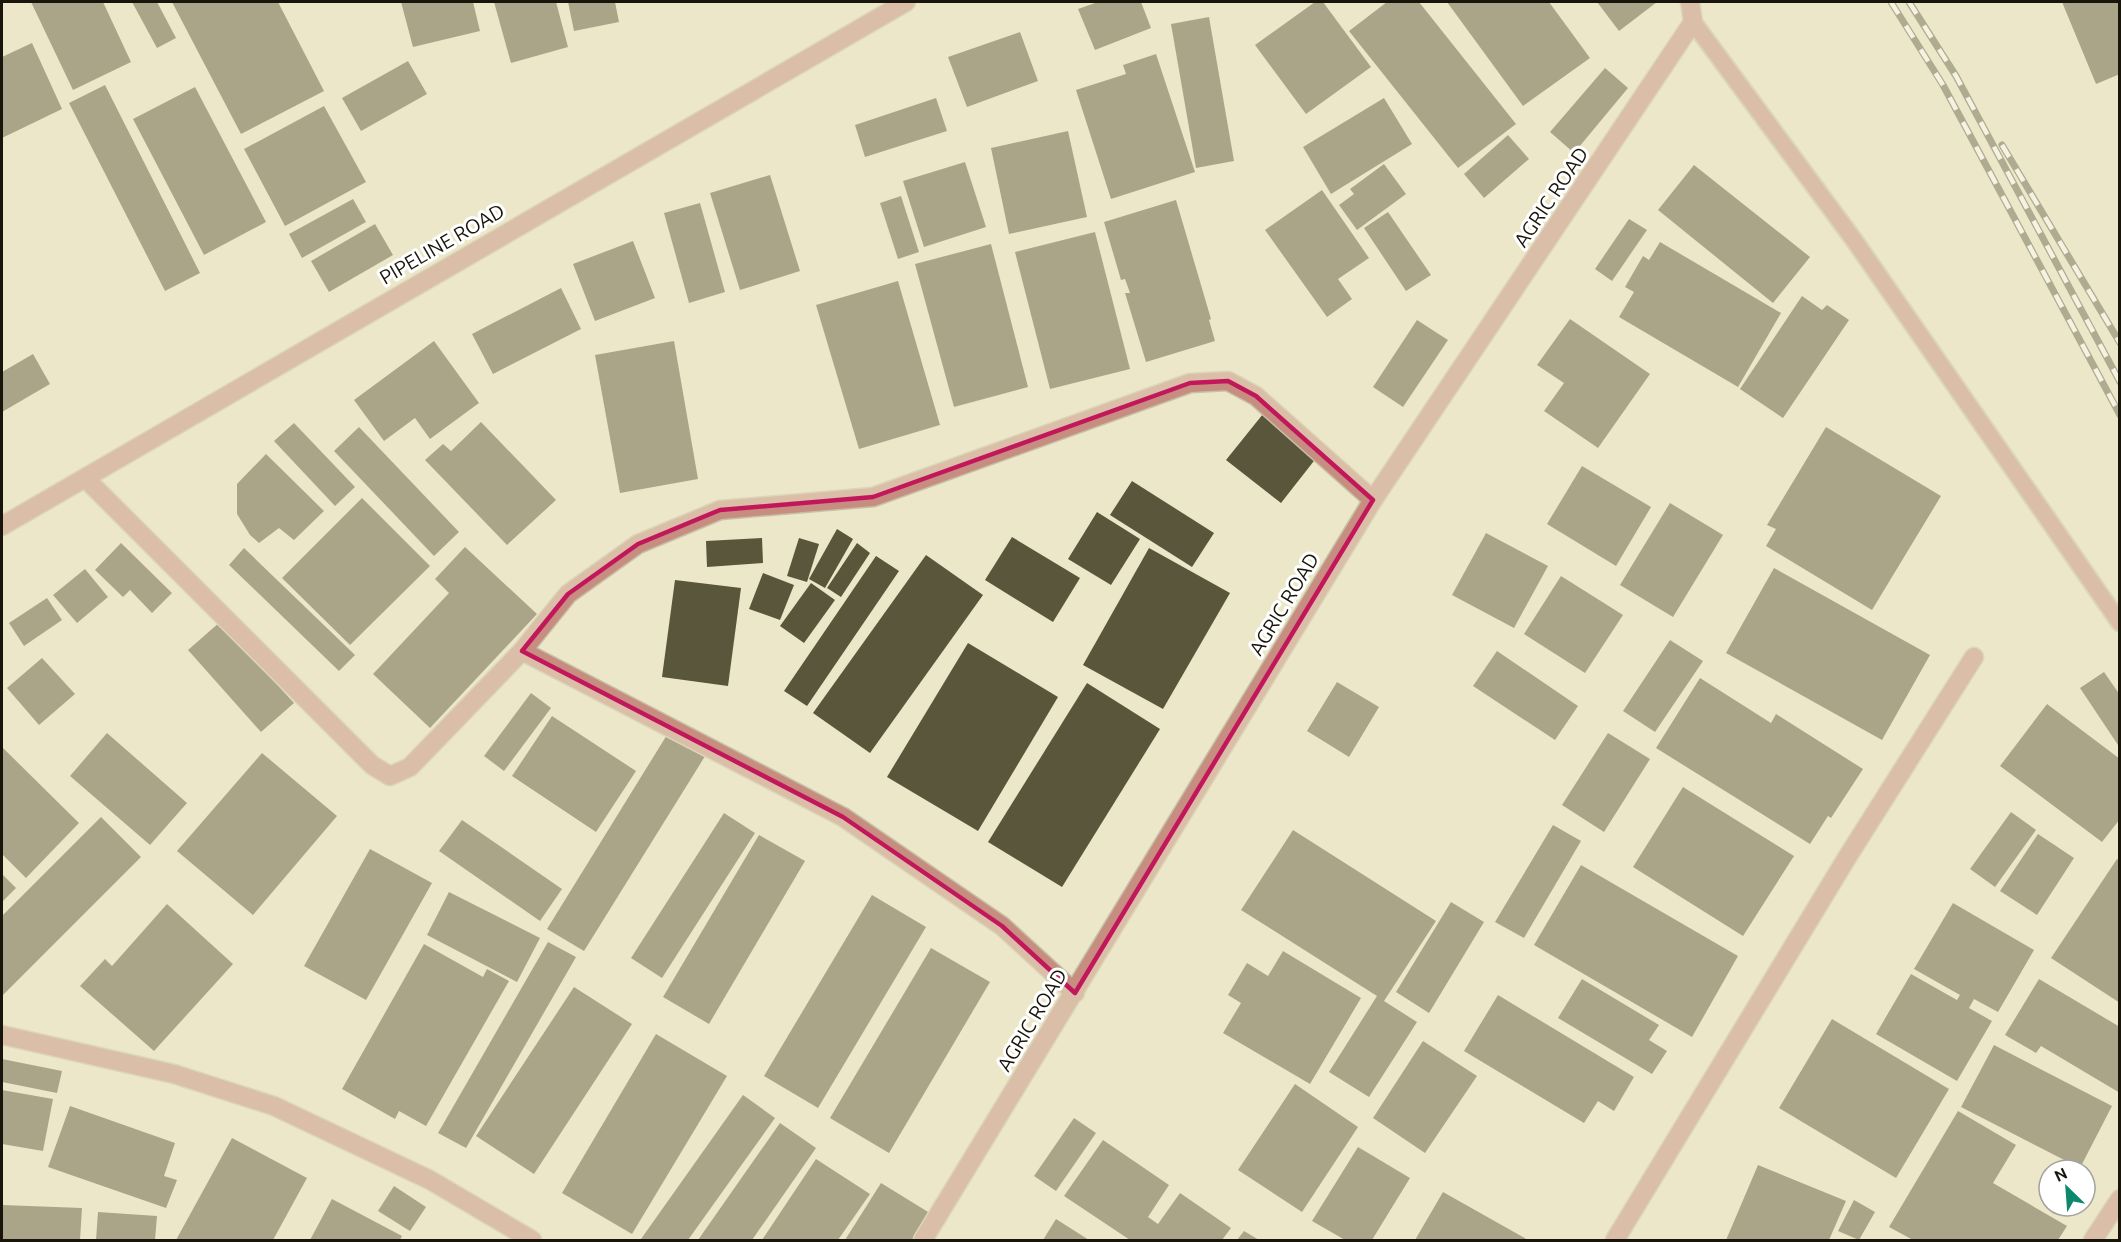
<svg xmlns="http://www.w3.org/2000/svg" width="2121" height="1242" font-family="Ubuntu,sans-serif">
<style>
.building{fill:#5a563b}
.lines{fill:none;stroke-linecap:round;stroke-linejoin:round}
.lane-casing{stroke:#c6c1a6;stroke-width:20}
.street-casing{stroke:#c6c1a6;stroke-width:21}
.lane{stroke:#c68d80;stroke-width:16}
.street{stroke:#c68d80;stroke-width:18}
.rail-casing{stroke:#65624f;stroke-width:7}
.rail{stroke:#fff;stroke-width:4.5;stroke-dasharray:14;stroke-linecap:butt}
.marked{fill:none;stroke:#c2185b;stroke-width:4.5;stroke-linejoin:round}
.labels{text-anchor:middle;stroke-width:6;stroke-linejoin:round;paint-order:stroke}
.street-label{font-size:20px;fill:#18160b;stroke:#fff}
</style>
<rect width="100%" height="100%" fill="#ece7c8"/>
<!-- building -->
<g class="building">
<path d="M31,2H103L131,62L73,90Z"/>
<path d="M132,2H157L176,38L157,48Z"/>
<path d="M172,2H278L324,91L241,134Z"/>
<path d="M401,2H473L480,31L413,47Z"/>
<path d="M494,2H556L568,47L511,63Z"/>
<path d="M568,2H615L619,22L574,31Z"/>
<path d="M1098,2H1141L1151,28L1095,50L1078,9Z"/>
<path d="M1315,2H1323L1371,67L1306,114L1255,45Z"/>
<path d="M1387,2H1419L1516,124L1458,168L1349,31Z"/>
<path d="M1447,2H1549L1590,58L1523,106Z"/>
<path d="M1597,2H1657L1619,31Z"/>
<path d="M2062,2H2118L2120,6V74L2096,84Z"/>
<path d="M1209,17L1234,161L1196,168L1171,24Z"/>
<path d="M1020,32L1038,81L967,107L948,57Z"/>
<path d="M32,43L62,109L2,138V57Z"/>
<path d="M1156,54L1195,172L1111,199L1076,90L1126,74L1123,65Z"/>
<path d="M408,61L427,94L361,131L342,98Z"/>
<path d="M1605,68L1628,88L1574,153L1550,132Z"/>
<path d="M105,85L200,273L165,291L69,103Z"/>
<path d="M195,87L266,222L204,255L133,119Z"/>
<path d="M936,98L947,131L865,157L855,125Z"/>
<path d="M1384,98L1412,144L1331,194L1303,147Z"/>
<path d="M324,106L366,182L285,226L244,149Z"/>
<path d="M1068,131L1087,217L1009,234L991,148Z"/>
<path d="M1508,135L1529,159L1484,198L1464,174Z"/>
<path d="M965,162L986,227L924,247L903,181Z"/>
<path d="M1384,164L1406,194L1357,230L1339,205L1354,194L1350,189Z"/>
<path d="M1694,165L1810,257L1773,303L1658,210Z"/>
<path d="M770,175L800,271L740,290L710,193Z"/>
<path d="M1322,190L1369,258L1338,279L1352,299L1327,317L1265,230Z"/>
<path d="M901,196L919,252L898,259L880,203Z"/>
<path d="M353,199L366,222L302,258L289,234Z"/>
<path d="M1176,200L1211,319L1209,320L1215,341L1146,362L1125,293H1130L1125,279L1121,280L1104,222Z"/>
<path d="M700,203L725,292L689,303L664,213Z"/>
<path d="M1388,212L1431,275L1406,291L1364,228Z"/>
<path d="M1629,219L1647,230L1612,281L1595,269Z"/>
<path d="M375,224L393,255L329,292L311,261Z"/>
<path d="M1095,232L1130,369L1050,389L1015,252Z"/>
<path d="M633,241L655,298L595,321L573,264Z"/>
<path d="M1660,242L1781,313L1738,387L1619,317L1634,292L1625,287L1643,256L1649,260Z"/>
<path d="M991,244L1028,387L954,407L915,264Z"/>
<path d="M898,281L940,425L859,449L816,305Z"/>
<path d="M561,288L581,329L493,374L472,334Z"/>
<path d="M1802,296L1822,310L1827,305L1849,320L1783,418L1740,389Z"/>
<path d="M1570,319L1650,374L1598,448L1544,411L1564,383L1537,365Z"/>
<path d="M1417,320L1448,340L1403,407L1373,387Z"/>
<path d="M434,341L479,403L430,439L415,418L384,441L354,400Z"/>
<path d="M674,341L698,479L620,493L595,355Z"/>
<path d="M33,354L50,384L2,412V372Z"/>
<path d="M1263,414L1317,457L1281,503L1226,460Z"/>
<path d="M481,422L556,500L507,545L425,460L443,444L451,451Z"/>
<path d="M294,423L355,487L335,506L274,441Z"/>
<path d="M359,427L459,532L434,556L334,451Z"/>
<path d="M1826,427L1941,496L1872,610L1766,546L1776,529L1767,525Z"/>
<path d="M266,454L324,511L294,540L279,528L259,543L250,535L237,514V484Z"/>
<path d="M1582,466L1651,507L1616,566L1547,524Z"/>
<path d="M1132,481L1214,533L1192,567L1110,515Z"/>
<path d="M362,498L430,566L350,645L282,578Z"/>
<path d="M1670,503L1723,535L1673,617L1620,585Z"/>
<path d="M1097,512L1140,539L1111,585L1068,559Z"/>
<path d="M837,529L853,539L825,588L809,579Z"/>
<path d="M1486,533L1548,566L1514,628L1452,595Z"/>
<path d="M1012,537L1080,578L1053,622L985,580Z"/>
<path d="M762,538L763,563L707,567L706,541Z"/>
<path d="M799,538L819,544L807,582L787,576Z"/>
<path d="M121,543L172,593L152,613L130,590L123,597L95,570Z"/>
<path d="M857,543L870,553L841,597L827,588Z"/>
<path d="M465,547L537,614L430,728L373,674L449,593L435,579Z"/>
<path d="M244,548L355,655L339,671L229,565Z"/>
<path d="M1149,548L1230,593L1163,709L1083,665Z"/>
<path d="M926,555L983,595L870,753L813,713Z"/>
<path d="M876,556L899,571L807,706L784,691Z"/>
<path d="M1774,568L1930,655L1882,740L1726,653Z"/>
<path d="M85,569L108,597L77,623L53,595Z"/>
<path d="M763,573L794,585L780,620L749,609Z"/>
<path d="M1561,576L1623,615L1585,673L1524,634Z"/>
<path d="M675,580L741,588L728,686L662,677Z"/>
<path d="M811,583L835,600L804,643L780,626Z"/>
<path d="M47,598L62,620L24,646L9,623Z"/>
<path d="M220,622L294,703L261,732L188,650Z"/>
<path d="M1670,640L1703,661L1655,732L1623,711Z"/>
<path d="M968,643L1058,697L978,831L887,777Z"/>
<path d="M1497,651L1578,706L1555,740L1473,686Z"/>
<path d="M42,658L75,694L39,725L7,688Z"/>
<path d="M2104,672L2120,695V748L2080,688Z"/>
<path d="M1700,678L1771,723L1776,714L1863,769L1831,818L1828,816L1810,844L1656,748Z"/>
<path d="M1337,682L1379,707L1349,757L1307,731Z"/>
<path d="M1087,683L1160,729L1062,887L988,842Z"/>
<path d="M531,693L551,708L504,771L484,756Z"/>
<path d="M2047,704L2120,759V819L2102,842L2000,766Z"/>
<path d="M552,716L636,771L596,832L512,776Z"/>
<path d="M670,730L707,753L584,951L547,929Z"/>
<path d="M107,733L187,803L150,845L70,776Z"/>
<path d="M1608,733L1650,759L1604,832L1562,805Z"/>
<path d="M2,747L79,823L26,878L2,854Z"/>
<path d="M262,753L337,816L253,915L177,851Z"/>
<path d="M1683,787L1794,856L1743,936L1633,867Z"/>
<path d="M2011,812L2036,830L1995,887L1970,869Z"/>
<path d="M724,813L755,833L662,978L631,958Z"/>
<path d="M101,817L141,857L2,996V916Z"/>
<path d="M462,820L562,889L540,921L439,851Z"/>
<path d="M1553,825L1581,841L1524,938L1495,922Z"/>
<path d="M1293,830L1436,921L1384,1001L1417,1022L1369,1097L1329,1072L1377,996L1241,910Z"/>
<path d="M2038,834L2074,858L2037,915L2000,891Z"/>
<path d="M759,835L805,861L709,1024L663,997Z"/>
<path d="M370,849L432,883L366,1000L304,966Z"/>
<path d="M2117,859L2120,861V1003L2051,958Z"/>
<path d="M1581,865L1738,956L1692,1037L1534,945Z"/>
<path d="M2,874L16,888L2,902Z"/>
<path d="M449,892L540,938L517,982L427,935Z"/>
<path d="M872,895L926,927L818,1108L764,1076Z"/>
<path d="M1451,902L1484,922L1429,1013L1396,992Z"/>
<path d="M1953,903L2034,950L1998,1012L1974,999L1969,1008L1992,1021L1957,1081L1876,1034L1911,974L1957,1000L1960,995L1914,969Z"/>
<path d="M167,904L233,964L154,1051L80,986L105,959L112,966Z"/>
<path d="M548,942L576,957L466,1148L438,1133Z"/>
<path d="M424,944L483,977L487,969L509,981L426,1126L399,1111L395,1119L342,1089Z"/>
<path d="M931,948L990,982L889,1153L830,1118Z"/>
<path d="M1283,951L1361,998L1310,1084L1223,1033L1241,1003L1228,995L1247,963L1268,976Z"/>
<path d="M1582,979L1659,1025L1649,1040L1667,1051L1652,1074L1558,1018Z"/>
<path d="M2039,979L2120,1027V1093L2041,1046L2036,1053L2005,1035Z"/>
<path d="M574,987L632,1024L534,1174L476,1136Z"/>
<path d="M1498,995L1634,1077L1614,1111L1598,1101L1584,1123L1464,1051Z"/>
<path d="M1832,1019L1949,1089L1896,1178L1779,1108Z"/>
<path d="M656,1034L727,1076L632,1234L562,1193Z"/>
<path d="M1423,1041L1477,1076L1425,1153L1373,1118Z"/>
<path d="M1994,1045L2112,1106L2080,1168L1961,1107Z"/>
<path d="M2,1059L62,1071L57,1093L2,1082Z"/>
<path d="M1295,1084L1358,1127L1302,1212L1238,1170Z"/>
<path d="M2,1090L53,1099L43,1151L2,1144Z"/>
<path d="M743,1095L775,1118L688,1240H643L641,1239Z"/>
<path d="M70,1106L175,1143L164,1176L177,1180L166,1208L48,1167Z"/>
<path d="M1958,1111L2016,1145L1993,1183L2067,1226L2058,1240H1913L1889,1227Z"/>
<path d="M1074,1118L1096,1133L1056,1191L1034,1176Z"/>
<path d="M780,1123L816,1148L752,1240H698Z"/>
<path d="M232,1138L307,1178L273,1240H176Z"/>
<path d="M1103,1140L1169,1185L1148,1217L1158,1224L1180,1193L1231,1228L1222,1240H1130L1064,1196Z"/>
<path d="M1358,1147L1410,1178L1372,1240H1345L1312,1221Z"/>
<path d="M816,1159L870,1194L838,1240H762Z"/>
<path d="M1758,1165L1846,1201L1829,1240H1726Z"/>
<path d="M881,1183L933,1215L917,1240H845Z"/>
<path d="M394,1186L426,1207L410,1231L378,1211Z"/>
<path d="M1443,1192L1528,1240H1415Z"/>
<path d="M332,1199L402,1236L400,1240H310Z"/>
<path d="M1854,1200L1875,1212L1859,1240L1838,1231Z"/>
<path d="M2,1205L82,1208L80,1240H2Z"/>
<path d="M98,1212L157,1216L155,1240H96Z"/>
<path d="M1056,1219L1089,1240H1043Z"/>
<path d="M1244,1231L1259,1240H1237Z"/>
</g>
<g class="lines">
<defs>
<path id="lane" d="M1693,22L1854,240L2120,623"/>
<g id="street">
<path d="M85,478L372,765L390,776L410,767L522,651L568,594L638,544L720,510L873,497L1190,383L1228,381L1256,396L1373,500"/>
<path d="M2,526L906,2"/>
<path d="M522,651L843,817L1002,926L1075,993"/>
<path d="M2,1035L174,1074L274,1106L430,1180L532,1240"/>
<path d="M923,1240L1373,500L1693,22L1690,2"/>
<path d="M1615,1240L1848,856L1974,657"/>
<path d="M2093,1240L2120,1199"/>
</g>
</defs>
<!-- lane casing -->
<use href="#lane" class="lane-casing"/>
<!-- street casing -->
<use href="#street" class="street-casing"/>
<!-- lane -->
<use href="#lane" class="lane"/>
<!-- street -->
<use href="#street" class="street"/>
<defs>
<g id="rail">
<path d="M1891,2L1943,85L2120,415"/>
<path d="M1909,2L1956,76L2120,382"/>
<path d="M2002,145L2120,343"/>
</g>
</defs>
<!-- rail casing -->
<use href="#rail" class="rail-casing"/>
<!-- rail -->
<use href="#rail" class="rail"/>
</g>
<!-- marked area -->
<path d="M0 0H2121V1242H0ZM1228,381L1256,396L1373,500L1075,993L1002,926L843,817L522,651L568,594L638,544L720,510L873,497L1190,383Z" fill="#ece7c8" fill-opacity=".55" fill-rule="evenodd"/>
<path class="marked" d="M1228,381L1256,396L1373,500L1075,993L1002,926L843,817L522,651L568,594L638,544L720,510L873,497L1190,383Z"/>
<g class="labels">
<!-- street labels -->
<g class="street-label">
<text transform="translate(1551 197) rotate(-56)" y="7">AGRIC ROAD</text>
<text transform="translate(442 244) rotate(-30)" y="7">PIPELINE ROAD</text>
<text transform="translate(1284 604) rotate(-59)" y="7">AGRIC ROAD</text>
<text transform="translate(1032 1020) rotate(-59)" y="7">AGRIC ROAD</text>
</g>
</g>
<!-- border -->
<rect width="2121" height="1242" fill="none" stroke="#18160b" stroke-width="6"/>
<!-- north arrow -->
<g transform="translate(2067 1188) rotate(335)"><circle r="28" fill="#ffffff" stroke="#a3a29d" stroke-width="1.5"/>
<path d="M0-4.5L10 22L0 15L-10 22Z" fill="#0c886a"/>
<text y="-9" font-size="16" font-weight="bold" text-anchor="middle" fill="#18160b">N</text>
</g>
</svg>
